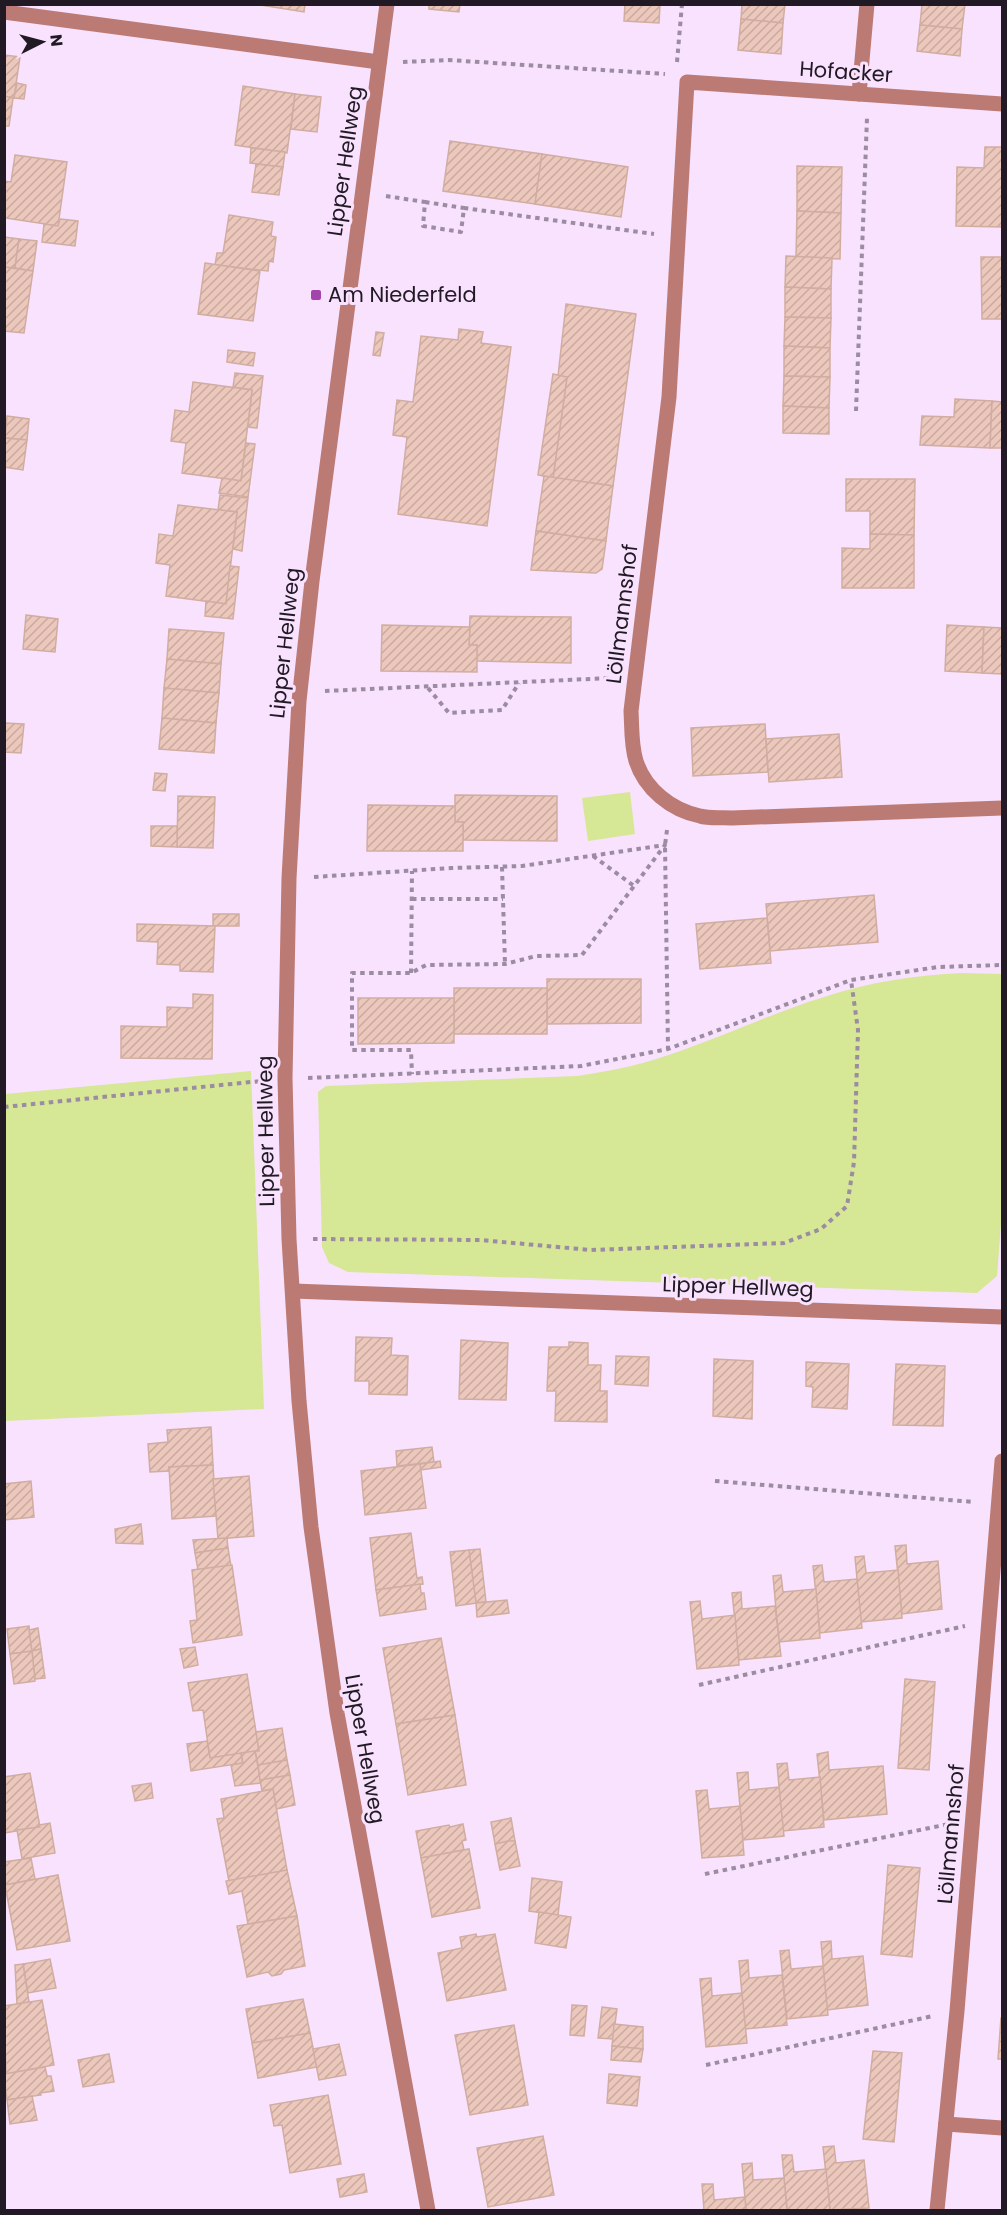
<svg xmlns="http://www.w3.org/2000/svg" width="1007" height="2215" font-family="Poppins,sans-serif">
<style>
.park{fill:#d6e795}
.building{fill:url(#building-hatch);stroke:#d1ada1;stroke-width:1.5}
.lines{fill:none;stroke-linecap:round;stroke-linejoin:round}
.path{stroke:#9c8ca1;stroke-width:4;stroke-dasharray:4.5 4.5;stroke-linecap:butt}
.minor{stroke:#bc7a74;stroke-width:15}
.poi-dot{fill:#a344ac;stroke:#f8e2fe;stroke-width:2}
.labels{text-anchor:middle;stroke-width:6;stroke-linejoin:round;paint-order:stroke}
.street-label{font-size:21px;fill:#211923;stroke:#f8e2fe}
.poi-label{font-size:21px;fill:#211923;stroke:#f8e2fe;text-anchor:start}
</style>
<defs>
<pattern id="building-hatch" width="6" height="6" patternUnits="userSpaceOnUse" patternTransform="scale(1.5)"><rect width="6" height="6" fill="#ecc7bb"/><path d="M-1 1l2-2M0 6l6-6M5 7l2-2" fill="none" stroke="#caaaa0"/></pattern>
</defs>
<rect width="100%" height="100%" fill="#f8e2fe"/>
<!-- park -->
<g class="park">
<path d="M630,792L635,834L588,841L582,798Z"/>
<path d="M963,973L1002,974V1210L997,1276L977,1293L348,1272L329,1263L322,1247L318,1092L326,1086L577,1076C602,1072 628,1068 653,1060C711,1042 766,1015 824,997C869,982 916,975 963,973Z"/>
<path d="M251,1071L264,1409L5,1421V1094Z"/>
</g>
<!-- building -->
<g class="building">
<path d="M254,4H305L304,12Z"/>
<path d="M429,4H460L459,12L429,9Z"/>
<path d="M625,4H660L659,23L624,21Z"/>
<path d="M742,4H785L783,23L741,19Z"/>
<path d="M922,4H965L962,29L920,25Z"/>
<path d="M741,19L783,23L781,54L738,50Z"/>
<path d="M920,25L962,29L960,56L917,51Z"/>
<path d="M4,55L20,57L14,98L4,96Z"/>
<path d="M17,83L26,85L24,99L14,98Z"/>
<path d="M243,86L295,94L287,153L235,145Z"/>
<path d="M295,94L321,97L317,132L291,129Z"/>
<path d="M4,96L13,98L9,126H4Z"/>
<path d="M450,141L542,154L535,204L443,191Z"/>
<path d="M985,147H1002V227L956,226L957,167L984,168Z"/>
<path d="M251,148L285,152L283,167L250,163Z"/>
<path d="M542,154L628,167L621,217L535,204Z"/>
<path d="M15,155L67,162L58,226L6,218L4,216V181L11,182Z"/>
<path d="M256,164L283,167L279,195L252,192Z"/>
<path d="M797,166L842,167L841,213L797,211Z"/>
<path d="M797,211L841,213L840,259L796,257Z"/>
<path d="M229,215L273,222L271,236L276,237L273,262L269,261L268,271L215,265L217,253H223Z"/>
<path d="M60,219L78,221L75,246L42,242L44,224L58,226Z"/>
<path d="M4,237L19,239L15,268L4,267Z"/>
<path d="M19,239L37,241L33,271L15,268Z"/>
<path d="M786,256L832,258L831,289L785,287Z"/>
<path d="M981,257H1002V319H982Z"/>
<path d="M205,263L260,271L253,321L198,314Z"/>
<path d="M4,267L33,271L24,333L4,331Z"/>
<path d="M785,287L831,289V318L785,317Z"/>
<path d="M566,304L636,314L613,486L553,478L567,377L558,376Z"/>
<path d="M785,317L831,318L830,348L784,346Z"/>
<path d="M459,329L483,332L481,343L511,347L487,526L398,514L407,437L393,435L397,400L413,402L421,336L458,340Z"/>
<path d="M376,332L384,333L380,356L373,355Z"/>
<path d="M784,346L830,348V377L784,376Z"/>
<path d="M228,350L255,353L253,366L227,362Z"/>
<path d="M235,373L263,376L257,428L248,427L252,390L233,387Z"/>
<path d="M553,374L567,377L553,478L538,475Z"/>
<path d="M784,376L830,377L829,408L783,406Z"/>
<path d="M193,382L252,390L241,481L182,473L186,443L171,441L175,410L189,412Z"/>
<path d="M955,399L992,401L990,448L920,445L922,416L954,417Z"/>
<path d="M992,401L1002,402V448H990Z"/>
<path d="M783,406L829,408V434L783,433Z"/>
<path d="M7,416L29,419L27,440L5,438Z"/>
<path d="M5,438L27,440L23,470L4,467Z"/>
<path d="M246,443L255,444L248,497L219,493L222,478L241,481Z"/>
<path d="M544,476L613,486L606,541L536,531Z"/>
<path d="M846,479H915L914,535L870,534V511H846Z"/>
<path d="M220,495L248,498L242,551L233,549L237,512L218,510Z"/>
<path d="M178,505L237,512L226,604L166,596L170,565L156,563L159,534L173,536Z"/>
<path d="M536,531L606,541L602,569L596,573L531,570Z"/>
<path d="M870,534L914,535V588H842V548L870,549Z"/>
<path d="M230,566L239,567L233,619L205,616L206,601L226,604Z"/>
<path d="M26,615L58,619L55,652L23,649Z"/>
<path d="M470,616L571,617V663L477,661V645H469Z"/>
<path d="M382,625L470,627L469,645H477V672L381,671Z"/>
<path d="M947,625L984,627L982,673L945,671Z"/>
<path d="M984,627L1002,628V674L982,673Z"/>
<path d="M169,629L224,633L221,664L167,659Z"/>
<path d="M167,659L221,664L219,693L164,688Z"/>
<path d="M164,688L219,693L216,723L162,718Z"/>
<path d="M162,718L216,723L214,753L159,749Z"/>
<path d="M4,723L24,724L21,753L4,752Z"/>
<path d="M765,724L768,772L693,776L691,728Z"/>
<path d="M839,734L842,777L769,782L766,739Z"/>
<path d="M155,773L167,774L165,791L153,790Z"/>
<path d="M455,795L557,796V841L463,840V822H455Z"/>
<path d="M178,796L215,797L213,848L177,847Z"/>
<path d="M368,805L455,806V822H463V851H367Z"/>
<path d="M151,826H177V847L151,846Z"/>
<path d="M874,895L878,942L770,951L766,904Z"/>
<rect x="213" y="914" width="26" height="12"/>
<path d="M767,918L771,963L700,969L696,924Z"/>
<path d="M137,924L215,926L213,972L180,971V965L157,964L158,942L137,941Z"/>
<path d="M547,979H641V1023L547,1024Z"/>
<rect x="454" y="988" width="93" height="46"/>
<path d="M193,994L213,995L212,1059L121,1058V1026L167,1027V1007L193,1008Z"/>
<path d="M358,998H454V1043L358,1044Z"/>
<path d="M356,1337L392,1338L391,1355L408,1356L407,1395L369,1394V1381H355Z"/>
<path d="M461,1340L508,1343L506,1400L459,1399Z"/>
<path d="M569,1342L588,1343V1365H601L600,1391H607V1422L555,1421L556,1391H547L549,1347H569Z"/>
<path d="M616,1356L649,1357L648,1386L615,1384Z"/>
<path d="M714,1359L753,1361L752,1419L713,1416Z"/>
<path d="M806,1362L849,1364L847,1409L812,1407L813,1387L806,1386Z"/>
<path d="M896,1364L945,1366L943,1426L893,1425Z"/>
<path d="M211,1427L213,1465L169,1467V1471L150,1472L148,1444L168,1442L167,1430Z"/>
<path d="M432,1447L434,1462L397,1466L396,1451Z"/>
<path d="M440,1461L441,1467L421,1470L420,1464Z"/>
<path d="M420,1464L426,1508L365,1515L361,1471Z"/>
<path d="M213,1465L216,1516L172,1519L169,1467Z"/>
<path d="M249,1476L254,1536L218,1539L213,1479Z"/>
<path d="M31,1481L34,1517L4,1520V1484Z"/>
<path d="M141,1524L143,1544L116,1543L115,1529Z"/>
<path d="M411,1533L417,1578L422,1577L423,1584L376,1590L370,1538Z"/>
<path d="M227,1538L228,1548L195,1553L193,1540Z"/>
<path d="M906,1545L907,1564L938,1561L942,1609L902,1614L895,1546Z"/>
<path d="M228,1548L231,1566L198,1570L195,1553Z"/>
<path d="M480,1549L486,1602L476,1603L469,1550Z"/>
<path d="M469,1550L476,1603L456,1606L450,1552Z"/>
<path d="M864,1556L866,1573L898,1570L902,1618L861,1622L855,1557Z"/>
<path d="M232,1565L242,1635L193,1643L190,1621L197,1620L192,1570Z"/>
<path d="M822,1565L824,1582L857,1579L862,1628L820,1633L813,1566Z"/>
<path d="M781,1575L783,1592L816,1589L820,1638L779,1642L773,1576Z"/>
<path d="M420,1584L421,1593H424L426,1609L380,1616L376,1590Z"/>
<path d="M741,1592L742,1609L775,1606L781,1656L739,1660L732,1593Z"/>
<path d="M507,1600L509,1613L477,1617L476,1603Z"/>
<path d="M700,1601L702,1619L735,1615L739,1665L697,1669L690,1602Z"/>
<path d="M29,1626L32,1651L10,1654L7,1629Z"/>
<path d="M38,1628L41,1649L32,1651L29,1630Z"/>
<path d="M441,1638L455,1715L396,1724L383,1648Z"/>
<path d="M195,1647L198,1665L184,1668L180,1649Z"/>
<path d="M41,1649L45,1678L35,1679L32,1651Z"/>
<path d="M32,1651L35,1681L14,1684L10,1654Z"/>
<path d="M247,1674L259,1751L210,1758L203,1710L193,1711L188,1683Z"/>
<path d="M905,1679L935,1682L929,1770L898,1768Z"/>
<path d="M455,1715L466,1785L408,1795L396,1724Z"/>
<path d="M282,1728L287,1760L258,1765L255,1751H259L256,1732Z"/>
<path d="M207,1741L210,1758L241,1753L243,1763L191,1771L187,1744Z"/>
<path d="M255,1751L261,1783L235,1786L231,1765L243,1763L241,1753Z"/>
<path d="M828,1752L829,1770L883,1766L887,1814L824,1820L817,1754Z"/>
<path d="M287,1760L290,1775L260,1780L258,1765Z"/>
<path d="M787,1763L789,1780L820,1777L824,1827L783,1831L777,1764Z"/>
<path d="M748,1772L749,1790L779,1787L784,1836L743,1840L737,1773Z"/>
<path d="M30,1773L40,1827L4,1833V1777Z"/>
<path d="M290,1775L295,1805L276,1809L273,1789L262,1791L260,1780Z"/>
<path d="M151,1783L153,1798L135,1801L132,1786Z"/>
<path d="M273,1789L287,1870L229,1881L217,1819L224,1818L221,1799Z"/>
<path d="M707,1790L709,1809L740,1806L744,1855L702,1858L696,1791Z"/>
<path d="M511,1818L515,1841L495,1844L491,1822Z"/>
<path d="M50,1823L55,1853L22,1859L17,1830L40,1827L39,1825Z"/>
<path d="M463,1824L466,1840L462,1841L464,1850L421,1858L416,1831L449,1825L450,1827Z"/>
<path d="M508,1841H515L520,1866L500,1870L495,1844Z"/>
<path d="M469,1849L480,1908L432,1917L421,1858Z"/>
<path d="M31,1858L35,1879L5,1885L4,1862Z"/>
<path d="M888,1865L920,1868L912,1957L881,1954Z"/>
<path d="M287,1870L297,1916L248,1924L242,1891L229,1894L226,1881Z"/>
<path d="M58,1875L70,1941L17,1950L5,1885Z"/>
<path d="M532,1878L562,1882L558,1915L529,1911Z"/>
<path d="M539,1912L571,1917L566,1948L535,1943Z"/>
<path d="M297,1916L305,1966L284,1970L281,1974L272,1976L268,1972L247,1977L237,1926Z"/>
<path d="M476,1934L477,1937L495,1934L506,1990L447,2001L438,1953L462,1948L460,1937Z"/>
<path d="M831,1941L832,1959L863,1956L868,2005L827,2010L821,1942Z"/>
<path d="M789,1950L791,1969L823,1966L828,2015L787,2019L780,1951Z"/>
<path d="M50,1959L56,1988L28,1993L23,1964Z"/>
<path d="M748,1960L749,1978L782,1975L787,2025L745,2029L739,1961Z"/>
<path d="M23,1964L29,2002L17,2004L15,1965Z"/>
<path d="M711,1978L712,1996L742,1993L747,2043L706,2047L700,1979Z"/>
<path d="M303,1999L310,2033L252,2043L246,2009Z"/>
<path d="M42,2000L54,2065L6,2074L4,2006Z"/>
<path d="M572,2005L587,2006L584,2036L570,2035Z"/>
<path d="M602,2007L617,2009L613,2039L598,2038Z"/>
<path d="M1001,2018H1002V2059H998Z"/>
<path d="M614,2024L643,2027V2049L612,2046Z"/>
<path d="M514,2025L528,2105L470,2115L455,2035Z"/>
<path d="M310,2033L317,2067L258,2078L252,2043Z"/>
<path d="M339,2044L346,2075L319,2080L313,2049Z"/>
<path d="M612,2046L643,2049L641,2062L611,2060Z"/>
<path d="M873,2051L902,2053L894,2142L863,2139Z"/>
<path d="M109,2054L114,2082L83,2087L78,2060Z"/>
<path d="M45,2067L47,2076H51L54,2091L40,2093L41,2095L7,2100L4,2074Z"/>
<path d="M609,2074L640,2077L637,2106L607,2103Z"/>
<path d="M328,2095L341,2164L290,2173L282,2125L274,2126L270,2105Z"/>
<path d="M32,2096L37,2120L10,2124L7,2100Z"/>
<path d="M543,2136L554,2195L488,2207L477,2148Z"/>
<path d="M834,2146L836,2163L864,2160L869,2208L830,2210L823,2147Z"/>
<path d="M782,2155H792L794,2172L826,2169L830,2210H787Z"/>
<path d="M752,2163L753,2180L784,2178L787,2210H746L742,2164Z"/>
<path d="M364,2174L367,2192L340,2197L337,2179Z"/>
<path d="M702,2184H713L714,2200L745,2197L746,2210H704Z"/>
</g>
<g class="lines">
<!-- path -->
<g class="path">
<path d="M403,62L448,60L665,74"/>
<path d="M677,62L682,4"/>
<path d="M386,196L425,202L423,226L461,232L464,208L654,234"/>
<path d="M425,202L464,208"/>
<path d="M856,411L867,118"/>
<path d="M428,688L449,713L502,710L519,683"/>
<path d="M325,691L611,678"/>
<path d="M667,830L665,845L668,1049"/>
<path d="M593,856L634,886"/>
<path d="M502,867L505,964"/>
<path d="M314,877L451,868L522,866L665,845L582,955L536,956L505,964L426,965L411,973H352V1050H411L412,1074"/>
<path d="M412,899H503"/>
<path d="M411,973L412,871"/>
<path d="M308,1078L581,1066L668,1049L851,980L938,967L1002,965"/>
<path d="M4,1107L261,1081"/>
<path d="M313,1239L480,1240L591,1250L784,1243L821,1229L847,1206L854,1162L858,1030L851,980"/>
<path d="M715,1481L974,1502"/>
<path d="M699,1685L965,1626"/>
<path d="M705,1874L949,1824"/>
<path d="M706,2065L933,2016"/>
</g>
<!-- minor -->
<g class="minor">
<path d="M387,4L312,581L299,701L289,878L285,1078L289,1239L299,1401L311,1527L337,1713L428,2210"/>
<path d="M4,12L379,62"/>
<path d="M859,94L867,4"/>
<path d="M1002,104L687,82L669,397L631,711C632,727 631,745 636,761C645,789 671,810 700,816C710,819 722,817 732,818L1002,808"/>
<path d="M293,1291L1002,1317"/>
<path d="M946,2124L1002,2128"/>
<path d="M937,2210L957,2011L1002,1461"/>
</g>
</g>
<!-- markers -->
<rect class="poi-dot" x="310" y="289" width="12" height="12" rx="3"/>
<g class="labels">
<!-- street labels -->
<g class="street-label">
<text transform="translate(846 72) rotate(4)" y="7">Hofacker</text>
<text transform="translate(345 161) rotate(-82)" y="7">Lipper Hellweg</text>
<text transform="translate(622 614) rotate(-83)" y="7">Löllmannshof</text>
<text transform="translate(285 643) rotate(-84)" y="7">Lipper Hellweg</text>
<text transform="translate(266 1131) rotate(-91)" y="7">Lipper Hellweg</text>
<text transform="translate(738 1287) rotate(2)" y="7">Lipper Hellweg</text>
<text transform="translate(365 1749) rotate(80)" y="7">Lipper Hellweg</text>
<text transform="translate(951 1834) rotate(-85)" y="7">Löllmannshof</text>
</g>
<!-- poi labels -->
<g class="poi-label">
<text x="328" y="302">Am Niederfeld</text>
</g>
</g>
<!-- border -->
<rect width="1007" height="2215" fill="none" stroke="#211923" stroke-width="12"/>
<!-- north arrow -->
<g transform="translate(42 42) rotate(84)" stroke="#f8e2fe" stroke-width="4.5" paint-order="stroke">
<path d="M0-4.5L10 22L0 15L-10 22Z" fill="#211923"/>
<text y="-9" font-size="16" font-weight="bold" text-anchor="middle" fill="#211923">N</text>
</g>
</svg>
